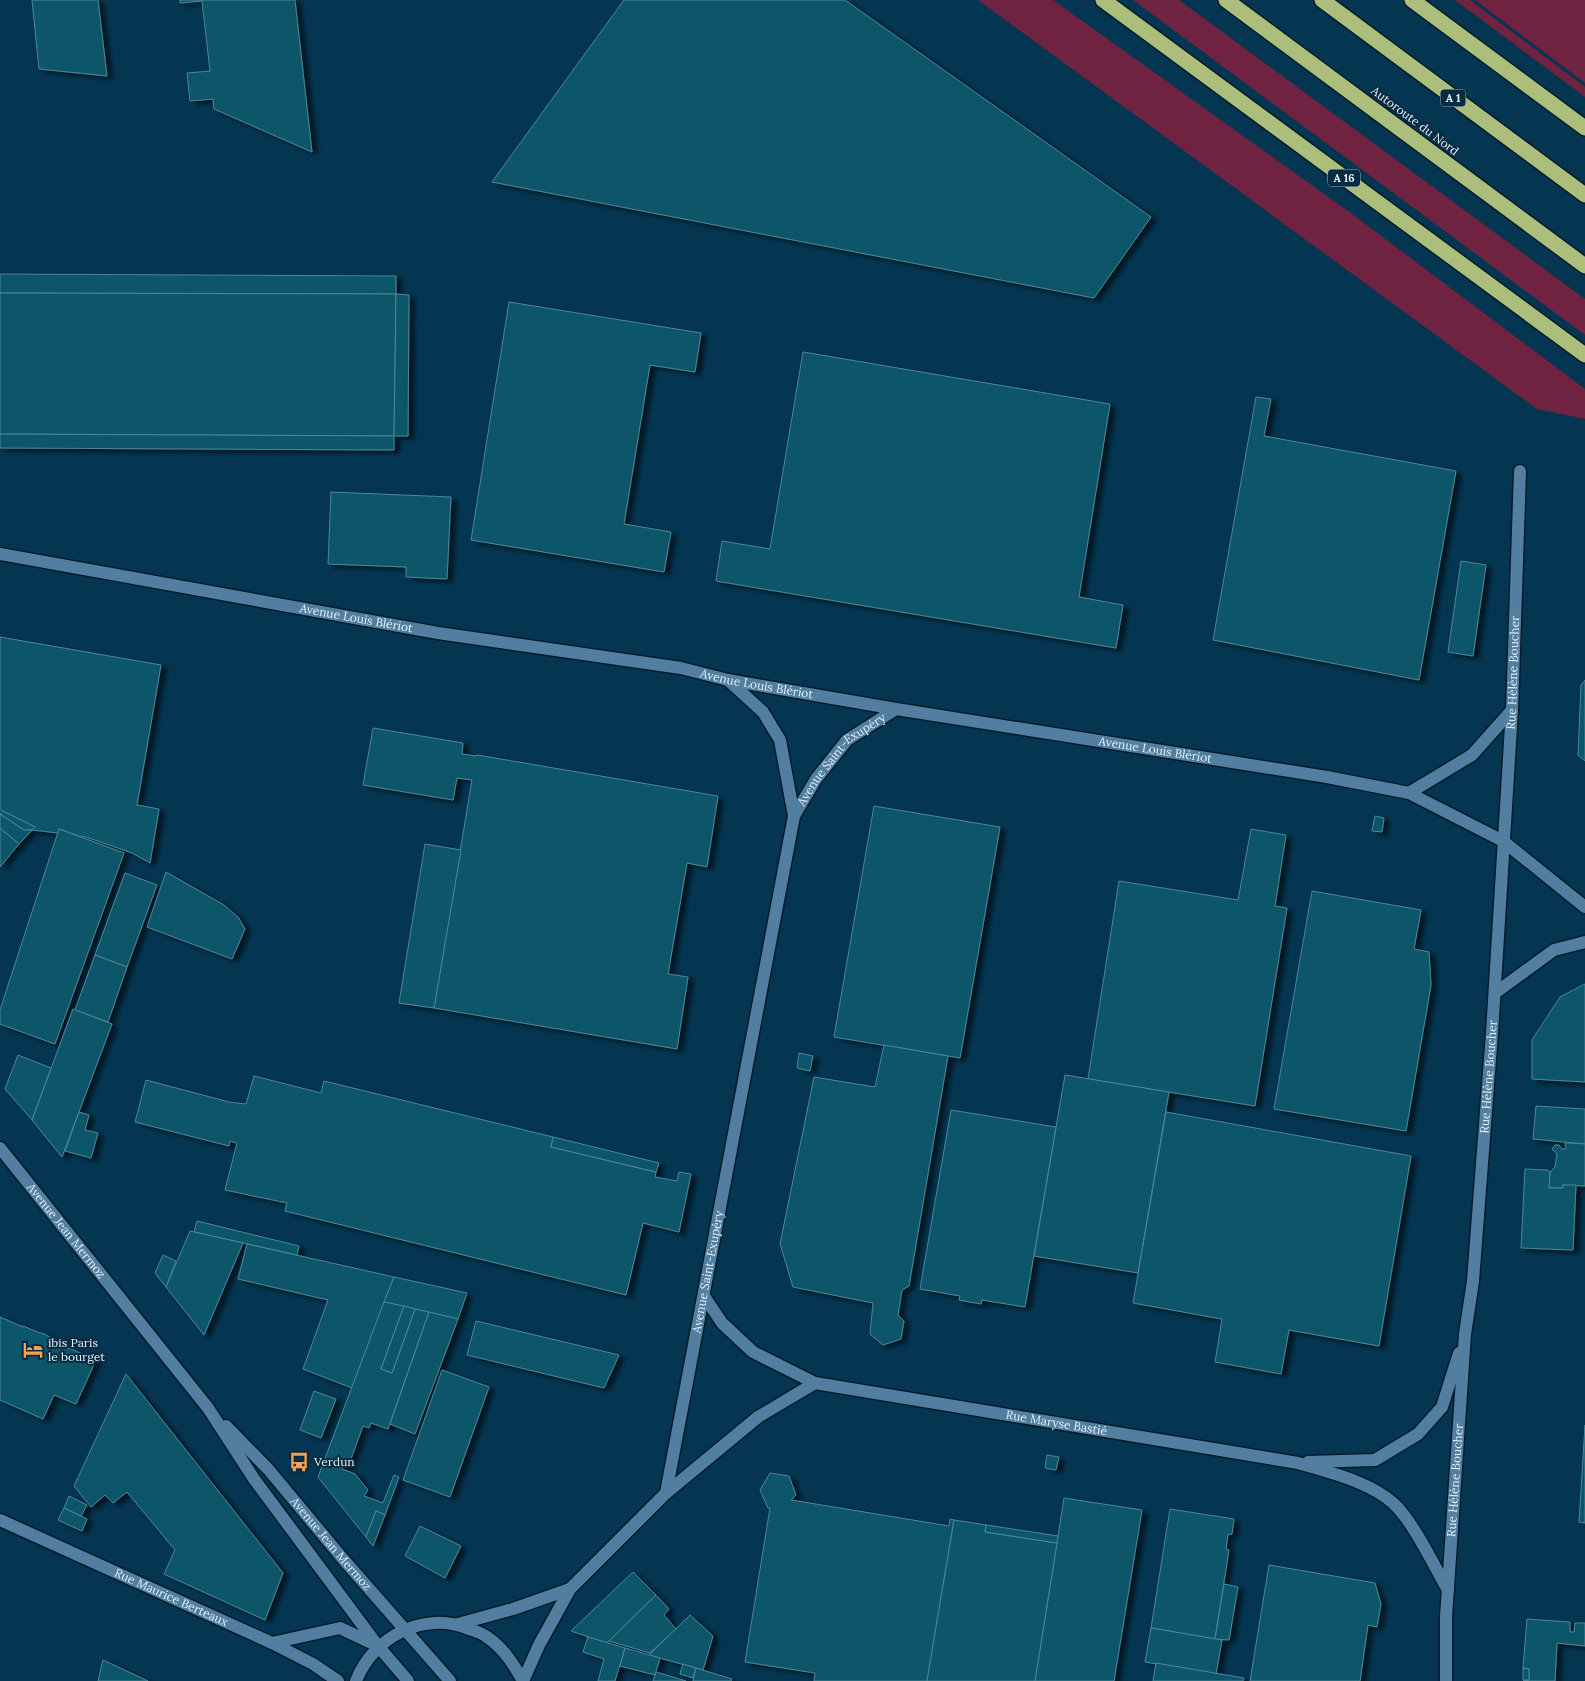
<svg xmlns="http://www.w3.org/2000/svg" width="1585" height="1681" font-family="Lora,serif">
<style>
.green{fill:#702340}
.building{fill:#105467;stroke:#49879a;filter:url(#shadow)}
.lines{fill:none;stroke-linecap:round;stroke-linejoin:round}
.street-casing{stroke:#051c2b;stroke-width:15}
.secondary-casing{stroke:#051c2b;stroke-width:15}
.highway-casing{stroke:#051c2b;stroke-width:18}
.street{stroke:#527f9f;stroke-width:12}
.secondary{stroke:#527f9f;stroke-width:12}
.highway{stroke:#acbe7b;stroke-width:15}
.labels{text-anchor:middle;stroke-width:4;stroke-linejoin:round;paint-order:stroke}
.shield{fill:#082b41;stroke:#a1b5c3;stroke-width:1}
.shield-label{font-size:11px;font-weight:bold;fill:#e2f0fb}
.street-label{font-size:12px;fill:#e2f0fb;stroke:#082b41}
.poi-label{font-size:12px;fill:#e2f0fb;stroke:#082b41;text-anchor:start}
</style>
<defs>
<filter id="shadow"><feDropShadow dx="5.5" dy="3" stdDeviation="2.5" flood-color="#0009"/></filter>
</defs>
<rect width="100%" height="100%" fill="#043652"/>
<!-- green -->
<g class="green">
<path d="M978,0H1053L1352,214L1585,389V419L1537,409Z"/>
<path d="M1133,0H1179L1585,299V335Z"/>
<path d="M1455,0H1470L1585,87V97Z"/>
<path d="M1475,0H1585V83Z"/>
</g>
<!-- building -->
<g class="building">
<path d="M32,0H98L107,76L39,69Z"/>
<path d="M180,0H295L312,152L214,109L213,99L190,101L187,73L210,71L202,1L180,3Z"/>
<path d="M624,0H845L1151,217L1094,298L492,182Z"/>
<path d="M0,274L396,276V294L0,293Z"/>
<path d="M0,293L396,294L394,436L0,434Z"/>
<path d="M396,294L409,295L408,436H394Z"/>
<path d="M509,302L701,333L695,372L650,365L624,524L671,532L664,572L471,540Z"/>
<path d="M803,352L1110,404L1079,597L1123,605L1116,648L716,581L722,541L770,549Z"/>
<path d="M1256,397L1271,399L1264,436L1456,471L1419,680L1213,640Z"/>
<path d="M0,434L394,436V450L0,448Z"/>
<path d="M331,492L451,497L447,579L406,577V567L328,564Z"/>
<path d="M1461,561L1486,565L1473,656L1448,652Z"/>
<path d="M0,637L161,665L137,805L159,809L150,863L132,853L86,837L79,836L59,829L58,833L32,830L35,827L0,810Z"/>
<path d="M1585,680V761L1578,755L1581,685Z"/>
<path d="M373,728L463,743L462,754L476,756L477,755L718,796L707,867L687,863L668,974L688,977L677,1049L434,1008L472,780L457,778L453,800L363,785Z"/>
<path d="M874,806L1000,827L960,1058L834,1037Z"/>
<path d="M3,811L35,827L32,830H24L0,814Z"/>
<path d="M0,814L24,830H32L19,844L0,828Z"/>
<path d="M1375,816L1384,818L1382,832L1372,831Z"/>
<path d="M0,828L19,844L0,867Z"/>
<path d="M59,829L124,853L55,1044L0,1024V1010Z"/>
<path d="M1251,829L1286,835L1275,906L1287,908L1255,1106L1088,1079L1119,881L1238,900Z"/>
<path d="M425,844L461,850L434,1008L399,1003Z"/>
<path d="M166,872L224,905L238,917L245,929L232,959L147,927Z"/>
<path d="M125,873L157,885L127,967L95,955Z"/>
<path d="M1312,891L1421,910L1414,949L1429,952L1431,985L1406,1131L1274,1109Z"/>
<path d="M95,955L127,967L108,1022L75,1010Z"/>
<path d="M1585,984V1082L1532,1079V1040L1560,997Z"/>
<path d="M73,1009L112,1024L62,1157L32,1120Z"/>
<path d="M884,1045L948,1056L909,1286L902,1290L898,1315L904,1321L901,1339L883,1345L870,1334L873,1303L793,1287L780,1244L814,1077L875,1087Z"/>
<path d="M799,1053L813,1056L810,1071L797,1068Z"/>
<path d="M18,1055L51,1068L32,1120L5,1089Z"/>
<path d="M1065,1075L1169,1092L1138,1273L1034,1256Z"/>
<path d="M254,1076L321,1093L324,1081L553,1137L551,1147L656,1172L655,1177L677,1181L679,1172L691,1174L679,1232L643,1223L626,1295L285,1211L287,1203L225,1190L237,1143L230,1141L229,1146L135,1122L146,1080L229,1102L246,1104Z"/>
<path d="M1536,1106L1585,1109V1144L1533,1139Z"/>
<path d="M951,1110L1056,1127L1025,1307L982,1300L981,1304L959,1300L960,1296L920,1289Z"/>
<path d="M79,1112L89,1115L85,1130L98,1133L91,1158L65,1151Z"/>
<path d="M1166,1112L1411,1156L1379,1346L1289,1330L1281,1374L1215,1362L1222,1319L1133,1303Z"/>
<path d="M553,1137L659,1163L656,1172L551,1147Z"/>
<path d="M1565,1143L1585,1144V1186L1563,1185V1188H1549L1550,1172L1555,1167L1557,1154L1552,1149L1555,1145H1559L1562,1149H1566Z"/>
<path d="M1525,1169L1547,1170L1550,1172L1549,1188H1563V1185H1576L1573,1250L1521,1248Z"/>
<path d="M197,1221L299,1246L297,1255L194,1232Z"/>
<path d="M190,1231L243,1243L204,1335L166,1287Z"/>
<path d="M247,1244L394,1277L352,1388L303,1369L328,1300L238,1279Z"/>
<path d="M163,1255L176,1261L166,1287L155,1273Z"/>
<path d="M394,1277L467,1293L458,1319L384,1302Z"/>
<path d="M384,1302L404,1306L381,1369L392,1373L415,1309L429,1312L388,1429L371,1423L369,1428L363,1426L348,1467L343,1466L342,1469L355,1474L368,1490L364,1496L383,1503L394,1475L399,1477L385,1515L376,1511L366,1537L318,1477Z"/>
<path d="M404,1306L415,1309L392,1373L381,1369Z"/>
<path d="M429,1312L458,1319L415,1434L390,1424Z"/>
<path d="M0,1317L23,1327V1326L40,1333H42L65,1345L64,1346L96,1360L76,1404L54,1395L43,1419L0,1400Z"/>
<path d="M476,1321L619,1355L604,1388L467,1355Z"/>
<path d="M442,1370L489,1387L450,1497L403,1480Z"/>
<path d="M126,1374L283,1573L265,1620L164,1574L175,1550L127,1492L113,1503L105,1495L91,1507L74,1486Z"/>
<path d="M314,1391L336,1399L321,1438L300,1430Z"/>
<path d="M1585,1425V1523L1579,1522Z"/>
<path d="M1047,1455L1059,1457L1056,1470L1045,1468Z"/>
<path d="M770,1473L789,1476L796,1495L791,1500L949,1526L950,1519L954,1520L927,1681H814L815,1673L745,1662L770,1508H768L760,1490Z"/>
<path d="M69,1496L87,1505L81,1516L64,1508Z"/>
<path d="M1064,1498L1142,1510L1114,1681H1035Z"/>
<path d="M64,1508L87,1519L82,1531L58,1520Z"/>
<path d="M1170,1509L1234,1519L1232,1534H1228L1226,1549L1229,1550L1215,1639L1151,1628Z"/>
<path d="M376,1511L385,1515L373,1546L366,1537Z"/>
<path d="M954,1520L986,1525L985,1532L1057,1543L1035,1681H927Z"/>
<path d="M986,1525L1058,1536L1057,1543L985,1532Z"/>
<path d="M420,1526L461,1546L445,1578L405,1556Z"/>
<path d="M1269,1565L1375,1583L1381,1604L1377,1627L1368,1625L1360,1681H1250Z"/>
<path d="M633,1572L656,1595L609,1641L606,1643L571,1631Z"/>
<path d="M1224,1584L1238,1587L1229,1640L1215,1639Z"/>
<path d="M656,1595L669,1609L664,1615L676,1629L650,1653L609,1641Z"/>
<path d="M690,1615L713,1636L703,1670L649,1655Z"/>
<path d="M1527,1619L1570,1622V1632H1574L1575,1623H1585V1646L1557,1643L1555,1681H1523L1529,1680V1669L1523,1668Z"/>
<path d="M1151,1628L1222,1640L1216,1674L1145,1662Z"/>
<path d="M588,1637L625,1648L615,1681H598L604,1659L583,1652Z"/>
<path d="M625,1648L660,1658L655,1675L620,1666Z"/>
<path d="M103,1660L148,1681H98Z"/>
<path d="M1156,1663L1244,1678L1243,1681H1153Z"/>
<path d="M683,1664L696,1668L693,1678L680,1674Z"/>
<path d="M696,1668L732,1679L731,1681H693Z"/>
<path d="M1523,1668L1529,1669V1680H1523Z"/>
<path d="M656,1672L686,1681H653Z"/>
</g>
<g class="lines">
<defs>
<g id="street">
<path id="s1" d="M0,554L438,633L681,668L728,680L896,709L1327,777L1409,793L1503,841L1585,907"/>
<path d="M728,680L763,712L780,740L794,816"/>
<path d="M1409,793L1472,755L1512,710"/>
<path d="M1495,993L1554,950L1585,942"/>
<path id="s2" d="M704,1296L722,1323L753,1352L815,1383L1298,1463C1328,1472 1370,1482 1393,1503C1413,1521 1434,1566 1448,1590"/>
<path d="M1308,1462L1375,1460L1418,1434L1442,1407L1459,1353"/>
<path id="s3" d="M666,1493L794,816L816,779L847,740L896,709"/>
<path id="s4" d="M0,1520L272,1643L313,1664L338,1681"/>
<path d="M458,1624L513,1609L570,1589"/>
<path d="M272,1643L340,1628L378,1646"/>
<path d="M356,1681C373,1637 424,1610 469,1629C475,1631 482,1633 487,1637C503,1648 513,1663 523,1681"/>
<path d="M523,1681L539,1645L570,1589L666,1493L758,1417L815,1383"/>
<path id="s5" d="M1446,1681V1617L1465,1334L1473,1281L1492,1033L1512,710L1520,471"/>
</g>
<g id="secondary">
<path id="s6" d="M0,1148L208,1408L254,1479L378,1646L408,1681"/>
<path id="s7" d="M226,1426L268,1469L343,1559L450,1681"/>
</g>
<g id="highway">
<path d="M1103,0L1585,355"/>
<path d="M1226,0L1585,266"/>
<path d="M1322,0L1585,195"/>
<path d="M1412,0L1585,128"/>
</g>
</defs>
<!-- street casing -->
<use href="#street" class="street-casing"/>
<!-- secondary casing -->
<use href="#secondary" class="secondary-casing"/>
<!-- highway casing -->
<use href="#highway" class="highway-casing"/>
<!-- street -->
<use href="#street" class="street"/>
<!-- secondary -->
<use href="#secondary" class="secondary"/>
<!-- highway -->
<use href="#highway" class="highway"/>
</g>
<!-- icons -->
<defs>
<symbol id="hotel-bare" viewBox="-9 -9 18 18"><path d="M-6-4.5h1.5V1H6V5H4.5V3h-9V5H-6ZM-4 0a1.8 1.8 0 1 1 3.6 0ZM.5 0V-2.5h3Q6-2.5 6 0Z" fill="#f9a04d" stroke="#082b41" stroke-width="2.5" paint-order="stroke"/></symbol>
<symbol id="bus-bare" viewBox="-9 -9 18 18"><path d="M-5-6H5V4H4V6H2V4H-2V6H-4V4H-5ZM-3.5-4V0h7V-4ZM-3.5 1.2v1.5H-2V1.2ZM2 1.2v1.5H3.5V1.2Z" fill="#f9a04d" stroke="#082b41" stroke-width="2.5" paint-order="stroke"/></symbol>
</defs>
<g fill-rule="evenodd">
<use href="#hotel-bare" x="19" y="1336" width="28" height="28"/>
<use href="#bus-bare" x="285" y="1448" width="28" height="28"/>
</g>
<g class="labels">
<!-- shield labels -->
<g class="shield">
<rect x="1440.5" y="89.5" width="25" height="17" rx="4"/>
<rect x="1328" y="169.5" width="32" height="17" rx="4"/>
</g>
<g class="shield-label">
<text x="1453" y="102">A 1</text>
<text x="1344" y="182">A 16</text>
</g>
<!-- street labels -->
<g class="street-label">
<text transform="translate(1415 121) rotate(37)" y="4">Autoroute du Nord</text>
<text dy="4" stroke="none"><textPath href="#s1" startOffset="362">Avenue Louis Blériot</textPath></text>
<text dy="4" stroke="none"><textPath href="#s5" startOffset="1011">Rue Hélène Boucher</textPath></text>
<text dy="4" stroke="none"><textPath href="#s1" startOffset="768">Avenue Louis Blériot</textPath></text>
<text dy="4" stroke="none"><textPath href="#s1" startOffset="1172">Avenue Louis Blériot</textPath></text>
<text dy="4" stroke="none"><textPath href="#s3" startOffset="764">Avenue Saint-Exupéry</textPath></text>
<text dy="4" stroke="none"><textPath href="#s5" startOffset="606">Rue Hélène Boucher</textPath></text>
<text dy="4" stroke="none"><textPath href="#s6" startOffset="106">Avenue Jean Mermoz</textPath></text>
<text dy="4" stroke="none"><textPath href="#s3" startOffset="225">Avenue Saint-Exupéry</textPath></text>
<text dy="4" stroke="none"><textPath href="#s2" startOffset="389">Rue Maryse Bastié</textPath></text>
<text dy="4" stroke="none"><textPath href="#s5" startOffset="201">Rue Hélène Boucher</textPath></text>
<text dy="4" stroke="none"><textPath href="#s7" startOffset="158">Avenue Jean Mermoz</textPath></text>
<text dy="4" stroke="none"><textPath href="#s4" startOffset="188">Rue Maurice Berteaux</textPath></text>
</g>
<!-- poi labels -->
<g class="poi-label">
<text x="48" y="1347">ibis Paris<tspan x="48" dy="14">le bourget</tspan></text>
<text x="314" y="1466">Verdun</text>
</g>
</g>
</svg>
